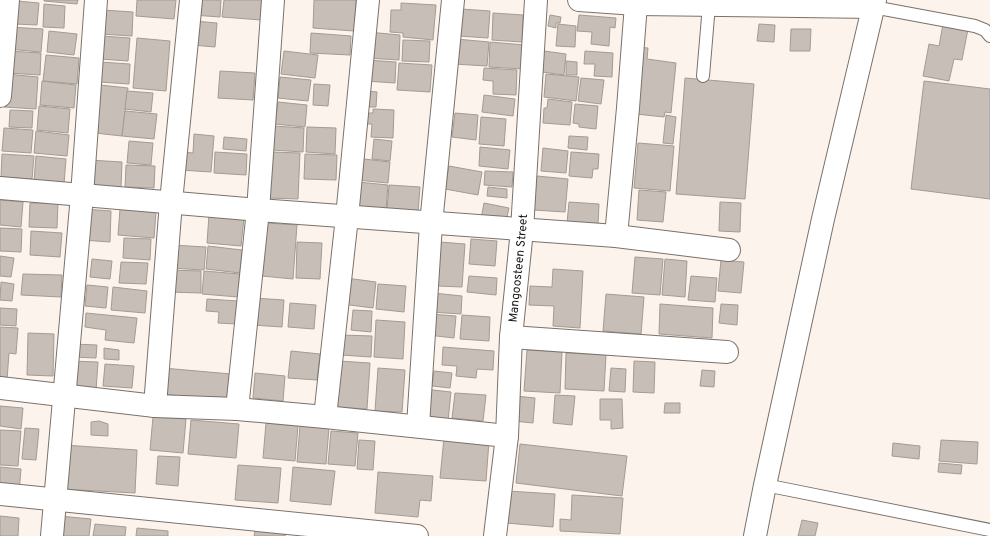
<svg xmlns="http://www.w3.org/2000/svg" width="990" height="536" font-family="Overpass,sans-serif">
<style>
.building{fill:#c6beb7;stroke:#a39c94}
.lines{fill:none;stroke-linecap:round;stroke-linejoin:round}
.service-casing{stroke:#79726b;stroke-width:14}
.minor-casing{stroke:#79726b;stroke-width:24}
.tertiary-casing{stroke:#79726b;stroke-width:24}
.service{stroke:#fff;stroke-width:12}
.minor{stroke:#fff;stroke-width:22}
.tertiary{stroke:#fff;stroke-width:22}
.labels{text-anchor:middle;stroke-width:3;stroke-linejoin:round;paint-order:stroke}
.street-label{font-size:12px;fill:#161411;stroke:#fff}
</style>
<rect width="100%" height="100%" fill="#fcf4ec"/>
<!-- building -->
<g class="building">
<path d="M44,0H78L77,4L44,1Z"/>
<path d="M137,0H176L174,19L136,16Z"/>
<path d="M194,0H221L220,17L193,15Z"/>
<path d="M224,0H263L261,20L222,17Z"/>
<path d="M314,0H356L354,31L313,28Z"/>
<path d="M17,1L39,3L37,25L15,24Z"/>
<path d="M401,3L436,5L433,40L403,37V33L390,32L391,10H401Z"/>
<path d="M44,4L65,6L64,28L43,27Z"/>
<path d="M461,9L490,11L488,38L459,36Z"/>
<path d="M103,10L133,12L132,36L101,34Z"/>
<path d="M493,13L523,15L522,42L492,40Z"/>
<path d="M550,15L561,17L560,23H556V28L548,26Z"/>
<path d="M579,15L616,18L615,28L610,27L609,46L591,44L592,32L577,31Z"/>
<path d="M194,21L217,23L215,47L192,45Z"/>
<path d="M558,24L576,26L575,47L556,46Z"/>
<path d="M759,24L775,25L774,42L757,41Z"/>
<path d="M943,24L968,29L962,60L954,59L949,81L923,76L929,44L939,46Z"/>
<path d="M9,27L43,29L41,52L8,49Z"/>
<path d="M791,29H811L810,51H790Z"/>
<path d="M49,31L77,34L74,55L47,52Z"/>
<path d="M368,32L400,35L399,60L366,58Z"/>
<path d="M311,33L351,36L350,55L310,53Z"/>
<path d="M102,36L130,38L128,61L100,59Z"/>
<path d="M137,38L170,41L166,91L133,88Z"/>
<path d="M456,39L489,42L487,66L454,64Z"/>
<path d="M403,40L430,41L429,62L402,61Z"/>
<path d="M490,42L525,45L523,69L489,67Z"/>
<path d="M635,47L648,48L647,59L676,63L671,113L665,112L664,117L636,114Z"/>
<path d="M8,51L41,53L40,75L7,73Z"/>
<path d="M284,51L318,55L315,78L281,74Z"/>
<path d="M544,51L566,54L564,75L542,72Z"/>
<path d="M585,51L613,53L612,77L594,76L595,64H584Z"/>
<path d="M46,55L79,58L77,84L43,81Z"/>
<path d="M366,60L396,62L395,83L365,81Z"/>
<path d="M566,61L577,62V75H566Z"/>
<path d="M100,62L130,64L129,84L99,82Z"/>
<path d="M399,63L432,65L430,92L397,90Z"/>
<path d="M484,68L517,70L516,95L493,94V81L483,80Z"/>
<path d="M220,71L255,73L253,100L218,98Z"/>
<path d="M6,74L38,77L36,109L4,107Z"/>
<path d="M546,74L579,77L576,101L544,97Z"/>
<path d="M280,77L311,80L308,101L278,98Z"/>
<path d="M581,78L604,80L601,104L578,101Z"/>
<path d="M685,78L754,84L745,199L676,194Z"/>
<path d="M42,81L76,85L74,108L40,105Z"/>
<path d="M924,81L990,89V199L911,189Z"/>
<path d="M314,84L330,85L328,106L313,105Z"/>
<path d="M100,85L128,88L122,136L95,133Z"/>
<path d="M127,91L153,93L151,112L125,109Z"/>
<path d="M367,91L377,92L376,107H366Z"/>
<path d="M484,95L515,99L513,116L482,112Z"/>
<path d="M548,99L572,102L570,125L543,123L544,108H547Z"/>
<path d="M278,102L307,105L305,127L275,124Z"/>
<path d="M575,104L598,106L596,129L579,127V124L573,123Z"/>
<path d="M39,106L70,109L68,133L37,130Z"/>
<path d="M373,109L394,110L393,138L371,137L372,124H366V113H373Z"/>
<path d="M10,110L33,111L32,128L9,127Z"/>
<path d="M125,111L157,114L154,139L122,136Z"/>
<path d="M455,113L478,115L476,140L452,137Z"/>
<path d="M666,115L676,117L673,144L663,143Z"/>
<path d="M481,117L506,119L504,146L479,144Z"/>
<path d="M274,126L304,128L303,152L272,150Z"/>
<path d="M307,127L336,128L335,154L306,152Z"/>
<path d="M4,128L33,130L31,153L2,151Z"/>
<path d="M36,131L69,135L67,156L34,153Z"/>
<path d="M194,134L214,136L211,172L180,170L182,152L193,153Z"/>
<path d="M569,136L588,137L587,150L568,148Z"/>
<path d="M224,137L247,139L246,151L223,149Z"/>
<path d="M374,139L392,141L390,161L372,159Z"/>
<path d="M129,141L153,143L151,165L127,163Z"/>
<path d="M638,143L674,146L670,191L634,188Z"/>
<path d="M480,147L510,150L508,169L479,166Z"/>
<path d="M543,148L568,151L566,173L541,171Z"/>
<path d="M215,152L247,154L246,175L214,173Z"/>
<path d="M272,152L300,153L298,199L269,198Z"/>
<path d="M571,152L599,154L598,169H593L592,178L569,176Z"/>
<path d="M2,154L34,156L32,179L1,177Z"/>
<path d="M305,154L337,155L336,180L304,179Z"/>
<path d="M36,156L66,159L64,184L34,181Z"/>
<path d="M364,159L390,162L388,183L357,180Z"/>
<path d="M89,160L122,162L121,188L87,186Z"/>
<path d="M126,165L155,166L154,188L125,187Z"/>
<path d="M449,166L482,172L478,195L445,189Z"/>
<path d="M485,171L513,172L512,187L484,185Z"/>
<path d="M537,176L568,179L565,212L534,210Z"/>
<path d="M358,182L388,185L386,210L356,207Z"/>
<path d="M389,185L420,187L418,212L387,210Z"/>
<path d="M488,187L507,189V198L487,196Z"/>
<path d="M639,190L666,192L663,222L637,220Z"/>
<path d="M0,200L23,202L21,227L0,225Z"/>
<path d="M569,202L599,204L598,225L567,223Z"/>
<path d="M720,202L741,203L740,232L719,231Z"/>
<path d="M30,203H58L57,228L29,227Z"/>
<path d="M484,203L509,208L506,221L481,219Z"/>
<path d="M84,209L111,211L110,242L82,240Z"/>
<path d="M120,209L156,212L154,238L118,235Z"/>
<path d="M209,215L244,218L241,246L207,243Z"/>
<path d="M266,223L297,225L293,279L262,276Z"/>
<path d="M0,228L22,229L21,252L0,251Z"/>
<path d="M31,231L62,233L60,257L30,255Z"/>
<path d="M124,238L151,239L150,260L123,258Z"/>
<path d="M471,239L497,241L495,266L469,264Z"/>
<path d="M297,242L322,243L320,279L296,278Z"/>
<path d="M440,242L465,244L462,287L438,286Z"/>
<path d="M172,245L206,247L204,270L170,268Z"/>
<path d="M208,246L242,250L240,273L206,269Z"/>
<path d="M0,256L14,258L11,277L0,276Z"/>
<path d="M635,257L663,259L660,295L632,293Z"/>
<path d="M92,259L112,261L110,279L90,277Z"/>
<path d="M665,259L687,261L685,297L662,295Z"/>
<path d="M721,260L744,262L741,293L718,291Z"/>
<path d="M121,262L148,263L146,284L119,283Z"/>
<path d="M553,269L583,271L580,328L553,326L554,306L529,305L530,286L552,287Z"/>
<path d="M169,270L201,271V293L168,292Z"/>
<path d="M204,271L240,274L238,297L202,294Z"/>
<path d="M23,274L62,275L61,297L21,295Z"/>
<path d="M469,276L497,278L496,295L467,292Z"/>
<path d="M691,276L717,278L715,302L688,300Z"/>
<path d="M346,278L376,282L373,308L342,304Z"/>
<path d="M1,282L14,284L12,301L0,300Z"/>
<path d="M378,284L406,286L404,312L376,309Z"/>
<path d="M87,285L108,287L106,308L85,306Z"/>
<path d="M113,287L147,291L145,313L111,310Z"/>
<path d="M433,293L462,296L461,314L431,312Z"/>
<path d="M606,294L644,297L641,334L603,331Z"/>
<path d="M254,298L284,300L282,327L252,325Z"/>
<path d="M207,299L238,301L236,324L218,323L219,312L206,311Z"/>
<path d="M290,303L316,305L314,329L288,327Z"/>
<path d="M660,304L713,308L712,338L659,334Z"/>
<path d="M721,304L738,305L737,325L719,323Z"/>
<path d="M0,308L17,309L16,326L0,325Z"/>
<path d="M353,310L372,311L371,332L351,330Z"/>
<path d="M86,313L137,318L134,343L105,340L106,330L85,327Z"/>
<path d="M430,314L456,316L454,338L428,335Z"/>
<path d="M462,315L490,317L489,341L460,339Z"/>
<path d="M376,320L405,322L403,359L374,357Z"/>
<path d="M0,327L18,328L16,354L9,353L7,380L0,379Z"/>
<path d="M28,333L54,334L53,376L27,375Z"/>
<path d="M342,335L372,336L371,357L341,355Z"/>
<path d="M73,344L97,345L96,358L72,357Z"/>
<path d="M443,347L494,351L493,370L477,369L476,378L456,376L457,366L442,365Z"/>
<path d="M104,348L119,350V360L104,359Z"/>
<path d="M527,350L562,352L560,393L524,391Z"/>
<path d="M291,351L320,354L317,380L288,378Z"/>
<path d="M566,353L606,355L604,391L565,389Z"/>
<path d="M71,361L98,362L96,391L69,389Z"/>
<path d="M339,361L370,363L367,409L336,407Z"/>
<path d="M634,361L655,362L654,393L633,392Z"/>
<path d="M105,364L134,366L132,388L103,386Z"/>
<path d="M163,368L231,374L228,400L161,394Z"/>
<path d="M378,368L405,370L402,412L375,411Z"/>
<path d="M611,368L626,369L625,392L609,391Z"/>
<path d="M702,370L715,371L714,387L700,386Z"/>
<path d="M434,371L452,373L450,388L432,386Z"/>
<path d="M255,373L285,376L283,401L253,398Z"/>
<path d="M424,389L451,392L448,421L421,418Z"/>
<path d="M455,393L486,395L483,421L452,418Z"/>
<path d="M555,395L575,396L572,425L553,423Z"/>
<path d="M516,396L535,398L533,423L513,421Z"/>
<path d="M600,399H622L623,428L611,429V420H600Z"/>
<path d="M665,403H680V413H664Z"/>
<path d="M0,406L23,408L21,429L0,426Z"/>
<path d="M153,417L186,419L183,453L150,450Z"/>
<path d="M191,420L239,424L236,458L188,454Z"/>
<path d="M99,421L108,424V436L91,435V422Z"/>
<path d="M266,423L298,426L295,461L263,458Z"/>
<path d="M300,426L329,428L326,464L297,462Z"/>
<path d="M25,428L39,429L36,460L22,459Z"/>
<path d="M0,430L21,431L18,466L0,465Z"/>
<path d="M331,431L358,433L355,466L328,464Z"/>
<path d="M444,438L489,441L486,481L440,478Z"/>
<path d="M359,440L375,441L373,470L357,469Z"/>
<path d="M941,440L978,442L977,464L939,461Z"/>
<path d="M893,443L920,446L919,459L892,456Z"/>
<path d="M520,444L627,456L622,496L516,483Z"/>
<path d="M64,445L137,450L135,493L61,489Z"/>
<path d="M158,456L180,457L178,486L156,484Z"/>
<path d="M939,463L962,465L961,474L938,472Z"/>
<path d="M238,465L281,468L278,503L235,500Z"/>
<path d="M0,467L21,469L19,493L0,492Z"/>
<path d="M293,467L335,471L331,505L290,501Z"/>
<path d="M378,472L433,476L431,501L420,500L418,517L375,513Z"/>
<path d="M508,491L555,494L553,527L506,523Z"/>
<path d="M572,495L623,498L620,534L560,531V519L571,520Z"/>
<path d="M0,516L19,518L18,536H0Z"/>
<path d="M59,516L91,519L89,536H57Z"/>
<path d="M802,520L818,523L815,536H798Z"/>
<path d="M95,524L126,527L125,536H93Z"/>
<path d="M137,528L168,531V536H136Z"/>
<path d="M255,531L286,534L285,536H254Z"/>
</g>
<g class="lines">
<defs>
<g id="service">
<path d="M873,7L975,26L985,30L990,36"/>
<path d="M703,76L709,5"/>
<path d="M765,485L990,530"/>
</g>
<g id="minor">
<path d="M0,96L8,0"/>
<path d="M0,188L258,210L616,236L729,250"/>
<path d="M616,236L628,108L636,4"/>
<path d="M511,337L727,352"/>
<path d="M0,388L155,406L237,409L325,417L507,436"/>
<path d="M155,406L171,202L191,0"/>
<path d="M237,409L258,210L273,0"/>
<path d="M325,417L347,217L368,0"/>
<path d="M418,426L431,224L453,0"/>
<path d="M0,494L417,536"/>
<path d="M52,536L82,195L96,0"/>
<path id="s1" d="M495,536L507,436L511,337L522,230L536,0"/>
</g>
<g id="tertiary">
<path d="M579,0L636,4L873,7"/>
<path d="M755,536L765,485L823,219L875,0"/>
</g>
</defs>
<!-- service casing -->
<use href="#service" class="service-casing"/>
<!-- minor casing -->
<use href="#minor" class="minor-casing"/>
<!-- tertiary casing -->
<use href="#tertiary" class="tertiary-casing"/>
<!-- service -->
<use href="#service" class="service"/>
<!-- minor -->
<use href="#minor" class="minor"/>
<!-- tertiary -->
<use href="#tertiary" class="tertiary"/>
</g>
<g class="labels">
<!-- street labels -->
<g class="street-label">
<text dy="4" stroke="none"><textPath href="#s1" startOffset="269">Mangoosteen Street</textPath></text>
</g>
</g>
</svg>
